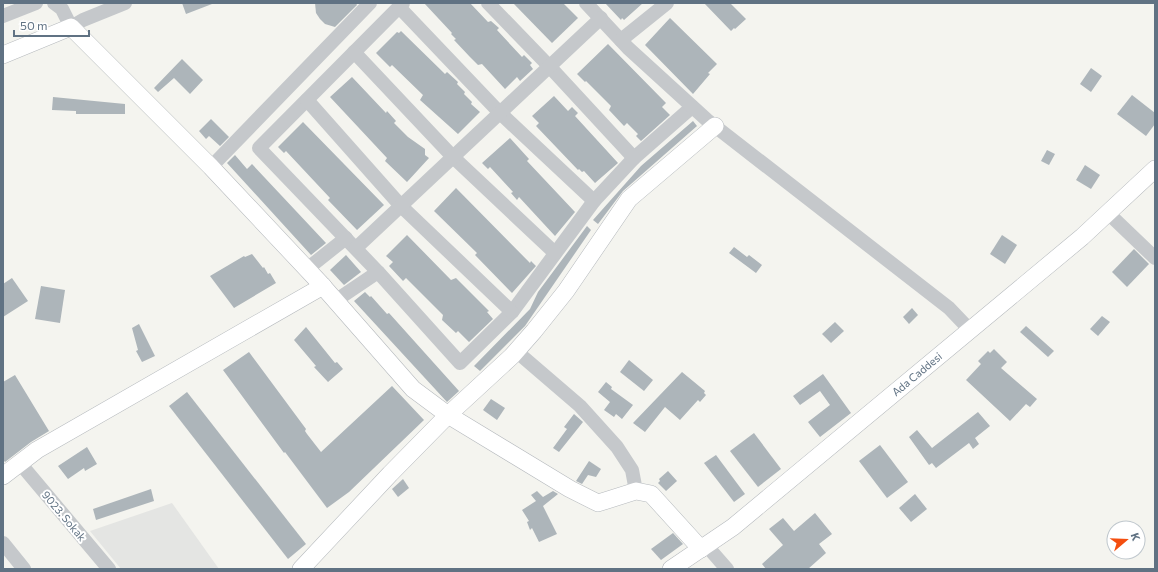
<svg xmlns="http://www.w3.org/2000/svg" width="1158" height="572" font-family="Commissioner,sans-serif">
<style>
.built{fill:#e4e5e3}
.building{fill:#adb5ba}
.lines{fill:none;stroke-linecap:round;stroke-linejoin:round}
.major-casing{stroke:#b5b9bd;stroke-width:18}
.minor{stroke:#c5c8cb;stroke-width:14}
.major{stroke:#fff;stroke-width:17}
.labels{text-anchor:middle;stroke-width:4;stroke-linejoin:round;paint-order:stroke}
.street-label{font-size:11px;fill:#607283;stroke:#fff}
</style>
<rect width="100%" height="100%" fill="#f4f4ef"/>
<!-- built -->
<path class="built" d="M172,503L219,569H121L90,531Z"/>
<!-- building -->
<g class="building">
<path d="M182,3H211L212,4L186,14Z"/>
<path d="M315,3H356L357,5L335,27L325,24L320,19L316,13Z"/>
<path d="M424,3H470L488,22L491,21L499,28L497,30L522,57L524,55L532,63L530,65L533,69L520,81L517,77L505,89L482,64L478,65L470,57L454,40L456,39L451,34L452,33Z"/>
<path d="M513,3H563L578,18L552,43Z"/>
<path d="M605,3H643L624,20L622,18L621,20Z"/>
<path d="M704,3H730L746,19L735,29L734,28L731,31Z"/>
<path d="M670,18L717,64L708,73L710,74L693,94L645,45Z"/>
<path d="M401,31L445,74L447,72L458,82L457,84L465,92L464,94L472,102L471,104L480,112L458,134L420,100L423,95L392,65L390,67L376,53L397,32L399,33Z"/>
<path d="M608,44L666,103L662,107L670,115L641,141L636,136L638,134L627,123L624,126L609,110L611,106L586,81L585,82L577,74Z"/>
<path d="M182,59L203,80L190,94L174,78L158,92L154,88Z"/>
<path d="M1091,68L1102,76L1091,92L1080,84Z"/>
<path d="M352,77L386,113L387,111L396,121L394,123L408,137L425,149V155L429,158L407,182L385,161L387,158L330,97Z"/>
<path d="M1132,95L1155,113V124L1146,136L1117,114Z"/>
<path d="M554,96L568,111L572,107L578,113L575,116L618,163L595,183L584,171L582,172L579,169L578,170L536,126L539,123L532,116Z"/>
<path d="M53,97L125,104V114H76V111L52,110Z"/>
<path d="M211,119L229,137L220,146L209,136L206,139L199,131Z"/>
<path d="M693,121L697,126L623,191L598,224L593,220L641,166Z"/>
<path d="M303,122L384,205L357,230L328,200L330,198L286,151L284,153L278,147Z"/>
<path d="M510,138L529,159L527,161L575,212L555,236L519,197L517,200L511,193L513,192L490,167L488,169L482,163Z"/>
<path d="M1047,150L1055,154L1049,165L1041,161Z"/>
<path d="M235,155L247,169L252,164L326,243L311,255L227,163Z"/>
<path d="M1085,165L1100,175L1091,189L1076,180Z"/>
<path d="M456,188L530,263L531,261L536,266L512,293L475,255L477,253L434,211Z"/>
<path d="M587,226L591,230L525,326L480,371L474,366L530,309L538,292Z"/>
<path d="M407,235L451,280L456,278L489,311L487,312L493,319L469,342L458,331L456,333L442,320L443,315L406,278L403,281L389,266L393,262L386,256Z"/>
<path d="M1002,235L1017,245L1005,264L990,254Z"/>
<path d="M734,247L747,257L749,255L762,265L756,273L729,253Z"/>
<path d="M1134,249L1149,264L1127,287L1112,272Z"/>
<path d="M252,254L263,268L264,267L268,274L270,273L276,283L234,308L210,276L244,256L245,257Z"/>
<path d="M346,255L361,272L344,285L330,270Z"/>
<path d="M12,278L28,301L3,317V284Z"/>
<path d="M41,286L65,290L60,323L35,319Z"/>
<path d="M365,292L370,297L371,296L387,314L389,313L459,391L447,402L354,301Z"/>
<path d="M912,308L918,315L909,324L903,317Z"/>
<path d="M1102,316L1110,322L1098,336L1090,329Z"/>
<path d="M835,322L844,331L831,343L822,334Z"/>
<path d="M139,324L155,356L142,362L136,351L138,350L132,328Z"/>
<path d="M1026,326L1054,351L1048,357L1020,332Z"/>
<path d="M306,327L335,363L337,362L343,369L328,382L314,367L316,366L294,340Z"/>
<path d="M994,349L1007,362L1001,368L1037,399L1030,407L1026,404L1010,421L966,380L981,364L978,361L988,351L990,353Z"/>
<path d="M249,352L306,429L305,431L307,434L321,452L392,386L424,420L349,492L327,508L285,452L284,453L223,370Z"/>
<path d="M629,360L653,380L644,391L620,372Z"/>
<path d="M682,372L705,391L704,393L706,395L700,402L698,400L680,420L665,407L645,432L633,423Z"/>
<path d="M823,374L851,413L820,437L808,422L830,405L820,391L800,405L793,396Z"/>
<path d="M15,375L49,431L31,442L5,462L3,460V382Z"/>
<path d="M606,382L612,387L611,389L633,405L622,419L616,414L614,417L604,410L610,402L598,392Z"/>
<path d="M187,392L306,544L288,559L169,406Z"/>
<path d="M491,399L505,408L497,420L483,410Z"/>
<path d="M978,412L990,426L975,438L979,444L973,449L969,443L936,468L932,463L929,465L909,437L917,430L932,448Z"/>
<path d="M574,414L583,422L559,452L553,448L567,429L564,427Z"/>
<path d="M754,433L781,469L758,487L730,451Z"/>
<path d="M880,445L908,482L887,498L859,461Z"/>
<path d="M87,447L97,464L85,471L84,468L68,479L58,466Z"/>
<path d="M716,455L745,494L734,502L704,463Z"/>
<path d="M589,461L601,469L596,477L588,475L582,484L576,481Z"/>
<path d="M668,471L677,481L666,491L658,483L660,481L659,479Z"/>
<path d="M403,479L409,488L398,497L392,489Z"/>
<path d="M151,489L154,501L96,520L93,509Z"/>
<path d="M537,491L543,497L553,491L558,494L543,506L557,534L539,542L532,528L530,530L527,522L529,521L522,510L536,501L531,495Z"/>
<path d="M915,494L927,509L911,522L899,508Z"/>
<path d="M815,513L832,534L819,544L826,553L808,569H766L762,564L783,545L769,529L783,518L794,531Z"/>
<path d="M673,533L683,544L661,560L651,549Z"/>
</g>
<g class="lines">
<defs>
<g id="major">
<path d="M3,55L71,27L211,167L320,283L413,389L448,415L570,489L598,503L636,491L651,494L701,549"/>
<path d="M3,476L37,450L323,286"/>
<path d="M301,569L390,474L448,415L512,356L534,331L566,291L629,199L715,126"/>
<path id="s1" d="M671,569L733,527L1082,237L1155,169"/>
</g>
</defs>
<!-- major casing -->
<use href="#major" class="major-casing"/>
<!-- minor -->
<g class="minor">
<path d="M54,3L62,9L71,27L83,20L125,3"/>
<path d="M403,3L259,148L378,272L460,363L512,312L594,201L634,158L692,107"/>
<path d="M488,3L549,66L634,158"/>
<path d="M586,3L628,48L707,120L949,308L970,330"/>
<path d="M399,7L499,112L594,201"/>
<path d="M3,16L36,3"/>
<path d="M621,40L667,3"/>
<path d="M354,52L453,157L555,253"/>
<path d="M307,100L401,206L512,312"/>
<path d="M211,167L370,3"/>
<path d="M1108,213L1155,258"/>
<path d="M356,248L601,18"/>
<path d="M307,269L346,238"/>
<path d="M335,301L378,272"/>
<path d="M516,351L580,406L617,447L632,470L636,491"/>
<path d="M19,462L109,569"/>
<path d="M3,543L24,569"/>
<path d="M706,545L727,569"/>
</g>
<!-- major -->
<use href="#major" class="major"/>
</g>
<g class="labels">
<!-- street labels -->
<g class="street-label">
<text dy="4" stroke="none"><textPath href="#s1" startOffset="314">Ada Caddesi</textPath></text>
<text transform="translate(64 516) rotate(50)" y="4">9023. Sokak</text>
</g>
</g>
<!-- border -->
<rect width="1158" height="572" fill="none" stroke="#607283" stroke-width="8"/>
<!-- north arrow -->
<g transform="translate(1126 540) rotate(71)"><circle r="19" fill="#ffffff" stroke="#bfc7cd"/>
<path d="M0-3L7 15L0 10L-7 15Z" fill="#f44e0f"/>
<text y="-6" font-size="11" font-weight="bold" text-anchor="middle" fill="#607283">K</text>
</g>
<!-- scale -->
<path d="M14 30v6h75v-6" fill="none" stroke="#607283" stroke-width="2"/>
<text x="20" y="30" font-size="12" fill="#607283" stroke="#ffffff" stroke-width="3" paint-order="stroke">50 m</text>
</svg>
